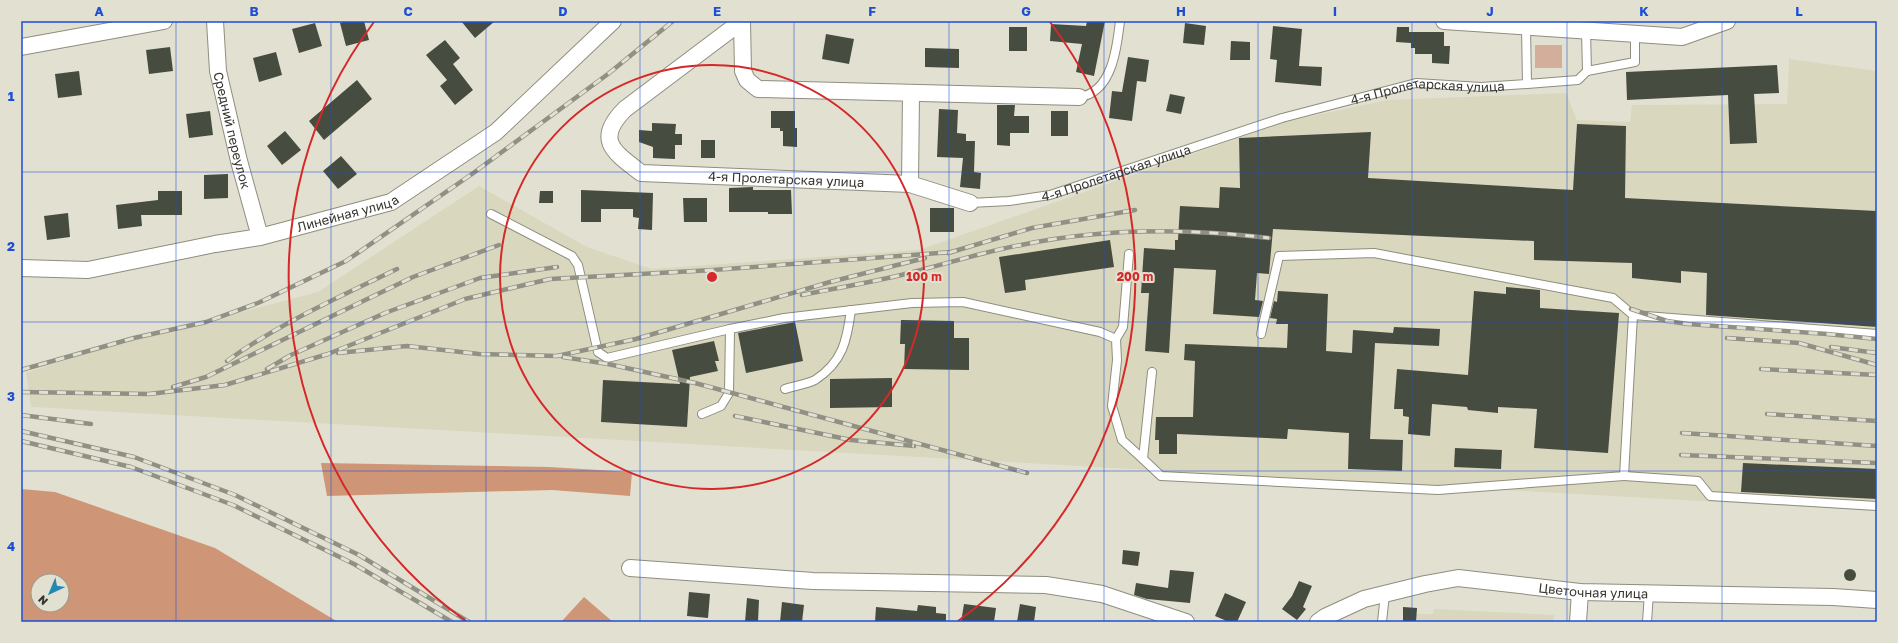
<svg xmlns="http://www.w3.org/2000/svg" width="1898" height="643" font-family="'Golos Text',sans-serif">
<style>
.built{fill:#dad7bf}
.green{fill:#d3ae9b}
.forest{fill:#ce9576;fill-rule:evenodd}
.building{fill:#474c40}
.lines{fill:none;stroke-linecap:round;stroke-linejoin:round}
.service-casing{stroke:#8f8d7e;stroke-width:10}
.minor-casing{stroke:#8f8d7e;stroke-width:18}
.service{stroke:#fff;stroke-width:8}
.minor{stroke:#fff;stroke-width:16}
.rail-casing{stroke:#919085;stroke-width:4.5}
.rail{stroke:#e2e1d1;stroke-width:3;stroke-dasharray:9;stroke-linecap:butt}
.grid{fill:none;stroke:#1d4ed8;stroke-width:1;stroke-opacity:0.55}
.ring{fill:none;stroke:#d62828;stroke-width:2}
.labels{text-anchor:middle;stroke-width:4;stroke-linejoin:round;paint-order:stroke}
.street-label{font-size:13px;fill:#36352f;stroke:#e2e1d1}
.centre{fill:#d62828;stroke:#e2e1d1;stroke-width:2}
.ring-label{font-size:12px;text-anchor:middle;font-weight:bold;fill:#d62828;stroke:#e2e1d1;stroke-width:4;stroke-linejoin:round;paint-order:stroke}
.neatline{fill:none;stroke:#1d4ed8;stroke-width:1.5}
.grid-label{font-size:13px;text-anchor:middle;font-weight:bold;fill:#1d4ed8}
</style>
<rect width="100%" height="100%" fill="#e2e1d1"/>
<!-- built -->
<g class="built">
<path d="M1789,59L1877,71V511L31,407L26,373L95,350L318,292L479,186L587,247L652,269L919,250L1284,122L1387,100L1566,93L1577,120L1630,122L1632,105L1787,104Z"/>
<path d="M1403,607L1417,608V614H1433L1434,609L1554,615L1553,622H1403Z"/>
</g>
<!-- green -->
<rect class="green" x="1535" y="45" width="27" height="23"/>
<!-- forest -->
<g class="forest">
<path d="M321,463L549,467L632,472L630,496L552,490L327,496Z"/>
<path d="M21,489L55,492L215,548L338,622H21ZM38,581H62V605H38Z"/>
<path d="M584,597L613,622H561Z"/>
</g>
<!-- building -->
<g class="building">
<path d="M346,21H364L369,40L346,46L340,23Z"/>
<path d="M461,21H495L475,38Z"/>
<path d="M1087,21H1105L1094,76L1076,72L1082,44L1050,41L1051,24L1086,26Z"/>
<path d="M315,23L322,46L299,53L292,29Z"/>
<path d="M1185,23L1206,26L1204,45L1183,43Z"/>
<path d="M1273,26L1302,29L1299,66L1322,67L1321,86L1275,82L1277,60L1270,59Z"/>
<rect x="1009" y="27" width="18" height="24"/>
<path d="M1397,27H1409V32H1444V46H1450L1449,64L1432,63V54H1415V48H1411V43L1396,42Z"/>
<path d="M826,34L854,39L849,64L822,59Z"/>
<path d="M445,40L460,58L453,64L473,90L455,105L440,86L447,80L426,55Z"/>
<path d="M1231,41L1250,42V60H1230Z"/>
<path d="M170,47L173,71L149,74L146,50Z"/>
<path d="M925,48L959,49V68L925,67Z"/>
<path d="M276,52L282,75L259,82L253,58Z"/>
<path d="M1128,57L1149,60L1146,82L1137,81L1132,121L1109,118L1112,91L1122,92Z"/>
<path d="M1777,65L1779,93L1754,94L1757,143L1730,144L1728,95L1627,100L1626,72Z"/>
<path d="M79,71L82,95L58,98L55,74Z"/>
<path d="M357,80L372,99L324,140L309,121Z"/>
<path d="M1170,94L1185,97L1181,114L1166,111Z"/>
<path d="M997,105H1015L1014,116H1029V133H1010V146L997,145Z"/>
<path d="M939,109L958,110L957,133L966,134V141H975L974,172L981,173L980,189L960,187L963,158L937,157Z"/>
<path d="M210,111L213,135L189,138L186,114Z"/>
<path d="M771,111H795V128H797V147L783,146V131H780V128H771Z"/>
<rect x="1051" y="111" width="17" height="25"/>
<path d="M652,123L676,124L675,134H682V145H675V159L653,158V147L639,142V130L652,131Z"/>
<path d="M1577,124L1626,126L1625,198L1877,211V327L1706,315L1707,273L1681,271V283L1632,278V263L1534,260V241L1273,229L1269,274L1257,273L1255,300L1263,301L1259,317L1213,314L1216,270L1174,268L1169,353L1145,351L1149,293H1141L1144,248L1175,250V240H1178L1180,206L1219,208L1220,187L1240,188L1239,138L1371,132L1368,178L1573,190Z"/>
<path d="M285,131L301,150L282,165L267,146Z"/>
<rect x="701" y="140" width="14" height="18"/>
<path d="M341,156L357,174L338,189L323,171Z"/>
<path d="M228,174V198L204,199V175Z"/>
<path d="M753,187V190H791L792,214H768V212H729V188Z"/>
<path d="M581,190L653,193L652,230L638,229L639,218L633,217V209H601V222H581Z"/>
<path d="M158,191H182V215H141L142,226L118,229L116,205L158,200Z"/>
<path d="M540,191H553V203H539Z"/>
<path d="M683,198H707V222H684Z"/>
<rect x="930" y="208" width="24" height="24"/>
<path d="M68,213L70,237L47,240L44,216Z"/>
<path d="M1110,240L1114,267L1025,280L1026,290L1005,293L999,257Z"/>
<path d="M1506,287L1540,290V308L1619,313L1608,453L1534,448L1537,409L1498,407V413L1468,410L1467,407L1432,404L1430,436L1408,434L1409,417L1403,416V409H1394L1397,369L1468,375L1474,291L1506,294Z"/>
<path d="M1278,291L1328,294L1326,351L1352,353L1353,330L1393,333L1394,327L1440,329L1439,346L1375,343L1370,439L1403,440L1402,471L1348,469L1349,433L1288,429L1287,439L1177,434V454H1159V440H1155L1156,417H1193L1195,361L1184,360L1185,344L1287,348L1288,324H1276L1277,319L1270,318L1274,301L1277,302Z"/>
<path d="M901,320L954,321V338H969V370L904,369L905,344H900Z"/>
<path d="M795,322L803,361L746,373L738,333Z"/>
<path d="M714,341L719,361H715L718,371L690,377L687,427L601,422L603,380L680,384L672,350Z"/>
<path d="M892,378V407L830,408V379Z"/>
<path d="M1455,448L1502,450L1501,469L1454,467Z"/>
<path d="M1743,463L1877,469V499L1741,492Z"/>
<path d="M1123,550L1140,552L1138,566L1122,564Z"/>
<circle cx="1850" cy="575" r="6"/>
<path d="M1170,570L1194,572L1190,603L1147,599L1134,595L1136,583L1168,588Z"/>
<path d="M1299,581L1312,586L1303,607L1306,609L1297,620L1282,609L1292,596Z"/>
<path d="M689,592L710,594L708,618L687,616Z"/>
<path d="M1225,593L1246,602L1237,622H1229L1215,616Z"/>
<path d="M747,598L759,600L758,622H745Z"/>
<path d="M782,602L804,605L802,622H780Z"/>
<path d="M964,604L996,608L994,622H961Z"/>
<path d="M1020,604L1036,607L1034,622H1017Z"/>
<path d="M918,605L936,607V613L946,614V622H875L876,607L917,611Z"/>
<path d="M1403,607L1417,608L1416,622H1403Z"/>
</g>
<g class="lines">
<defs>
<g id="service">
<path d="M1586,31L1587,71"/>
<path d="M1527,84L1578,80L1587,71L1635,62V34"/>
<path d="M1079,97C1112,93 1117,48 1120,21"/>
<path id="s1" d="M970,203L1009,201L1050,195L1282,118L1416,83L1481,87L1527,84L1526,27"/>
<path d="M491,214L572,256L578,265L598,352L607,358L730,329"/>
<path d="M1261,334L1279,256L1374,253L1613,298L1633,315L1877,334"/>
<path d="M1116,339L1123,327L1129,254"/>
<path d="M1152,372L1143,459L1161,476L1438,490L1624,476L1633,315"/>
<path d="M785,389C794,386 807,384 815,380C843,362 847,340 851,310"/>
<path d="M702,414L721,406L729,393L730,329L784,318L912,303L963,302L1100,332L1116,339L1117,360L1112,406L1122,440L1143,459"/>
<path d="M1624,476L1698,481L1710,496L1877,506"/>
<path d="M1382,622L1385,594"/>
<path d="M1647,622L1649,593"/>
</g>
<g id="minor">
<path id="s2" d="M215,21L218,71L239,161L260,237"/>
<path id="s3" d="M742,21L625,109C594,140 614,152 641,173L910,184L970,203"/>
<path d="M742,21L743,71L747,80L758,89L1079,97"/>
<path d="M1444,21L1682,37L1727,21"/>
<path d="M21,47L164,21"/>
<path d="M910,184L911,94"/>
<path id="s4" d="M21,268L88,270L215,244L260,237L391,202L496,132L613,21"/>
<path d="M630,568L813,581L1046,585L1102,594L1186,622"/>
<path id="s5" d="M1318,622L1325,617L1364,599L1425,584L1458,578L1580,592L1833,597L1877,600"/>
<path d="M1578,622L1580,592"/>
</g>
</defs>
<!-- service casing -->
<use href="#service" class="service-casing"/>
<!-- minor casing -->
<use href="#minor" class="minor-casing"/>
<!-- service -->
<use href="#service" class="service"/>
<!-- minor -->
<use href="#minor" class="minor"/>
<defs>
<g id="rail">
<path d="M948,253L1032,228L1135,210"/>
<path d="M802,295C837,288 874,282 909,273C946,264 983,252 1021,245C1102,228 1186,228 1269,238"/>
<path d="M1631,309L1667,321L1688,324L1827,334L1877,339"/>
<path d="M1727,338L1799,343L1877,365"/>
<path d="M1831,347L1877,353"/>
<path d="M338,353L407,346L479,354L557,356L636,339L830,282L925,258"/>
<path d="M563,357L608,364L695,383L1027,473"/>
<path d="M227,361C280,323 339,297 397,269"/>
<path d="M267,369L291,355L385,313L480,278L557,267"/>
<path d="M1761,369L1877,375"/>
<path d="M21,370L134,338L206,322L258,303L346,261L472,174L608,74L673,21"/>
<path d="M173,387L206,377L413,277L499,245"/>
<path d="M21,392L149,394L225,385L328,354L465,299L550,279L713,270L952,252"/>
<path d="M1767,414L1877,421"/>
<path d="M21,415L91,424"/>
<path d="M735,416L851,440L914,446"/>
<path d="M21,431L134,457L235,495L359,555L469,622"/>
<path d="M1682,433L1877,446"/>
<path d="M21,441L131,467L233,505L354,564L452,622"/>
<path d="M1681,455L1877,463"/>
</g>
</defs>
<!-- rail casing -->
<use href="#rail" class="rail-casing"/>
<!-- rail -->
<use href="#rail" class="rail"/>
</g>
<!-- grid -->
<path class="grid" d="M176,21V622M331,21V622M486,21V622M640,21V622M794,21V622M949,21V622M1104,21V622M1258,21V622M1412,21V622M1567,21V622M1722,21V622M21,172H1877M21,322H1877M21,471H1877"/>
<!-- distance rings -->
<g class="ring">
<circle cx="712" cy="277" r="212"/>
<path d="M466 621A423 423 0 0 1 374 22M1050 22A423 423 0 0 1 958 621"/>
</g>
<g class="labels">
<!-- street labels -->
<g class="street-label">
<text dy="5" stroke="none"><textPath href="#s1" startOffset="474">4-я Пролетарская улица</textPath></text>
<text dy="5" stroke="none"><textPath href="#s2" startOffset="111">Средний переулок</textPath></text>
<text dy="5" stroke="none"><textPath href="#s1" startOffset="150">4-я Пролетарская улица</textPath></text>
<text dy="5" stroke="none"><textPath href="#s3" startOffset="374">4-я Пролетарская улица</textPath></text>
<text dy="5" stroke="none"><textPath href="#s4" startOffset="333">Линейная улица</textPath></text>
<text dy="5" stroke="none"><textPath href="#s5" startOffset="284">Цветочная улица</textPath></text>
</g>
</g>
<circle cx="712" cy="277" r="6" class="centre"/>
<g class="ring-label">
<text x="924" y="281">100 m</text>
<text x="1135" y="281">200 m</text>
</g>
<!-- border -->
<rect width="1898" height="643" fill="none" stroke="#e2e1d1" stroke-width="44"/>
<!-- north arrow -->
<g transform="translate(50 593) rotate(224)"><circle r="19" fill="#e2e1d1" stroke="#9d9c90"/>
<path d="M0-3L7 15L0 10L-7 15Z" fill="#2289b2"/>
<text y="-6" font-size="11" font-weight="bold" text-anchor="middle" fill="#36352f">N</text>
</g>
<rect x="22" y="22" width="1854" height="599" class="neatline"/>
<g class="grid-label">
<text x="99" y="16">A</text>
<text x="254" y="16">B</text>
<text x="408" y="16">C</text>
<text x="563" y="16">D</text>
<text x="717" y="16">E</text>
<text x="872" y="16">F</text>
<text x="1026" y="16">G</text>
<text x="1181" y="16">H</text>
<text x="1335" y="16">I</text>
<text x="1490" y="16">J</text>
<text x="1644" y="16">K</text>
<text x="1799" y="16">L</text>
<text x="11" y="101">1</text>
<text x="11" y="251">2</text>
<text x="11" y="401">3</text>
<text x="11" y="551">4</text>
</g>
</svg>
